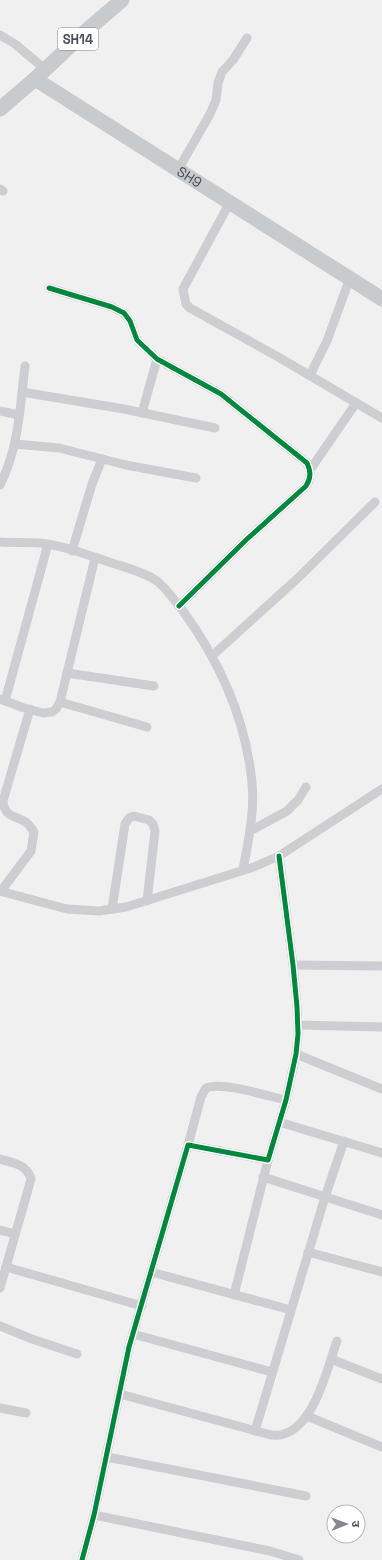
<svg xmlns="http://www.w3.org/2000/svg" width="382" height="1560" font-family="'Space Grotesk','Noto Sans Devanagari',sans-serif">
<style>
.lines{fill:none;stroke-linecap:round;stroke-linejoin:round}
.street{stroke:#ccced1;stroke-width:9}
.primary{stroke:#c8cbce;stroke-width:15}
.cycleway-casing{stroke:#fff;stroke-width:8}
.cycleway{stroke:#00873e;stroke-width:5}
.labels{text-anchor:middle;stroke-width:4;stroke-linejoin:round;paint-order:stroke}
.shield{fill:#fff;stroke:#80848c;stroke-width:1}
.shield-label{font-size:13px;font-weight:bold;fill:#49505b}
.street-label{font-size:14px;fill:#49505b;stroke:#fff}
</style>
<rect width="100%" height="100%" fill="#f0f0f0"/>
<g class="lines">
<!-- street -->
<g class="street">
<path d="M0,35L15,44L46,70"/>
<path d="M178,170L210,114L216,100L218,83L222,72L233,60L247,38"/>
<path d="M0,189L3,191"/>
<path d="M230,202L183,289L186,304L190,308L280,358L382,418"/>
<path d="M49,288L112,307L124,313L130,321L137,340L157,359L221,394L307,463C311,472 311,478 306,486L246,540L179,606"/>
<path d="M310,375L327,341L350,278"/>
<path d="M22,392L124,409L215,428"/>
<path d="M0,411L19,415"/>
<path d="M142,413L157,359"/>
<path d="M15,444L59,448L126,465L196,478"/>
<path d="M310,470L356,403"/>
<path d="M0,485C19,447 20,407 25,366"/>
<path d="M0,542C13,543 27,542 39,543C62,545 85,554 106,561C123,567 143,571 157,581C167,589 175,601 183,611C220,662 246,720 252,783C255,812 248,842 243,870"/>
<path d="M72,551L92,484L102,459"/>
<path d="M212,656L299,577L375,502"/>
<path d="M67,673L154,686"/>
<path d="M0,699L24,708L43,713L52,712L56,709L60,702L67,673L95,558"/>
<path d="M5,701L48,544"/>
<path d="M60,702L147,727"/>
<path d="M250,831L287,811L298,800L306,787"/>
<path d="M0,891L67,909L99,911L126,907L254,867L279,856L382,789"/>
<path d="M1,891L31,851L34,832C32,829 30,826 28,824C17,814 5,820 3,801L30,709"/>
<path d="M112,909L125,824L129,818L134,816L149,820L153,824L155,831L147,901"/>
<path d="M293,965L382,966"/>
<path d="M298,1025L382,1027"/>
<path d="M296,1054L382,1089"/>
<path d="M279,1122L382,1153"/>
<path d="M188,1145L201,1097L206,1088C222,1081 267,1096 286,1100"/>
<path d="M0,1159C13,1163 27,1164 31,1179L0,1288"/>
<path d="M263,1177L382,1215"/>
<path d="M0,1230L15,1234"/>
<path d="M308,1252L382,1272"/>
<path d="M6,1267L142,1306"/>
<path d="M151,1272L291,1310"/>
<path d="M234,1295L268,1160"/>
<path d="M0,1326L32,1339L77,1354"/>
<path d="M133,1334L272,1372"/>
<path d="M331,1359L382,1379"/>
<path d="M120,1394L271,1435C275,1435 280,1436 284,1434C315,1424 327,1369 337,1341"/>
<path d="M0,1408L26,1413"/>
<path d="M307,1416L382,1447"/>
<path d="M255,1431L325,1197L344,1141"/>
<path d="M107,1457L306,1496"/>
<path d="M94,1515L270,1551L299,1560"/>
<path d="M82,1560L94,1515L129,1347L188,1145L268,1160L286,1100L296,1054L298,1034L297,1007L293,965L279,856"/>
</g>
<!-- primary -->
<g class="primary">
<path d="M35,79L86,31L122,0"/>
<path id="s1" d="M0,109L35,79L382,299"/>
</g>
<defs>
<g id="cycleway">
<path d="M49,288L112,307L124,313L130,321L137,340L157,359L221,394L307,463C311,472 311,478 306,486L246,540L179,606"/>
<path d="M82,1560L94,1515L129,1347L188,1145L268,1160L286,1100L296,1054L298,1034L297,1007L293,965L279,856"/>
</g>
</defs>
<!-- cycleway casing -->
<use href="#cycleway" class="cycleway-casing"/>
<!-- cycleway -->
<use href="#cycleway" class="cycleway"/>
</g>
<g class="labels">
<!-- shield labels -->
<rect class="shield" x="58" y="28" width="40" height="22" rx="3"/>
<g class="shield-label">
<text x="78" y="44">SH14</text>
</g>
<!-- street labels -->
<g class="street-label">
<text dy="5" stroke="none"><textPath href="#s1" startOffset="229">SH9</textPath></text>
</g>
</g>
<!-- north arrow -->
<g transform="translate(346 1524) rotate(89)"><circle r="19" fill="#ffffff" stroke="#b6b9bd"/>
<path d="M0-3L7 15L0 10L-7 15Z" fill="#83888f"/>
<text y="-6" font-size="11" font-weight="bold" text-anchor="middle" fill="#49505b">उ</text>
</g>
</svg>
